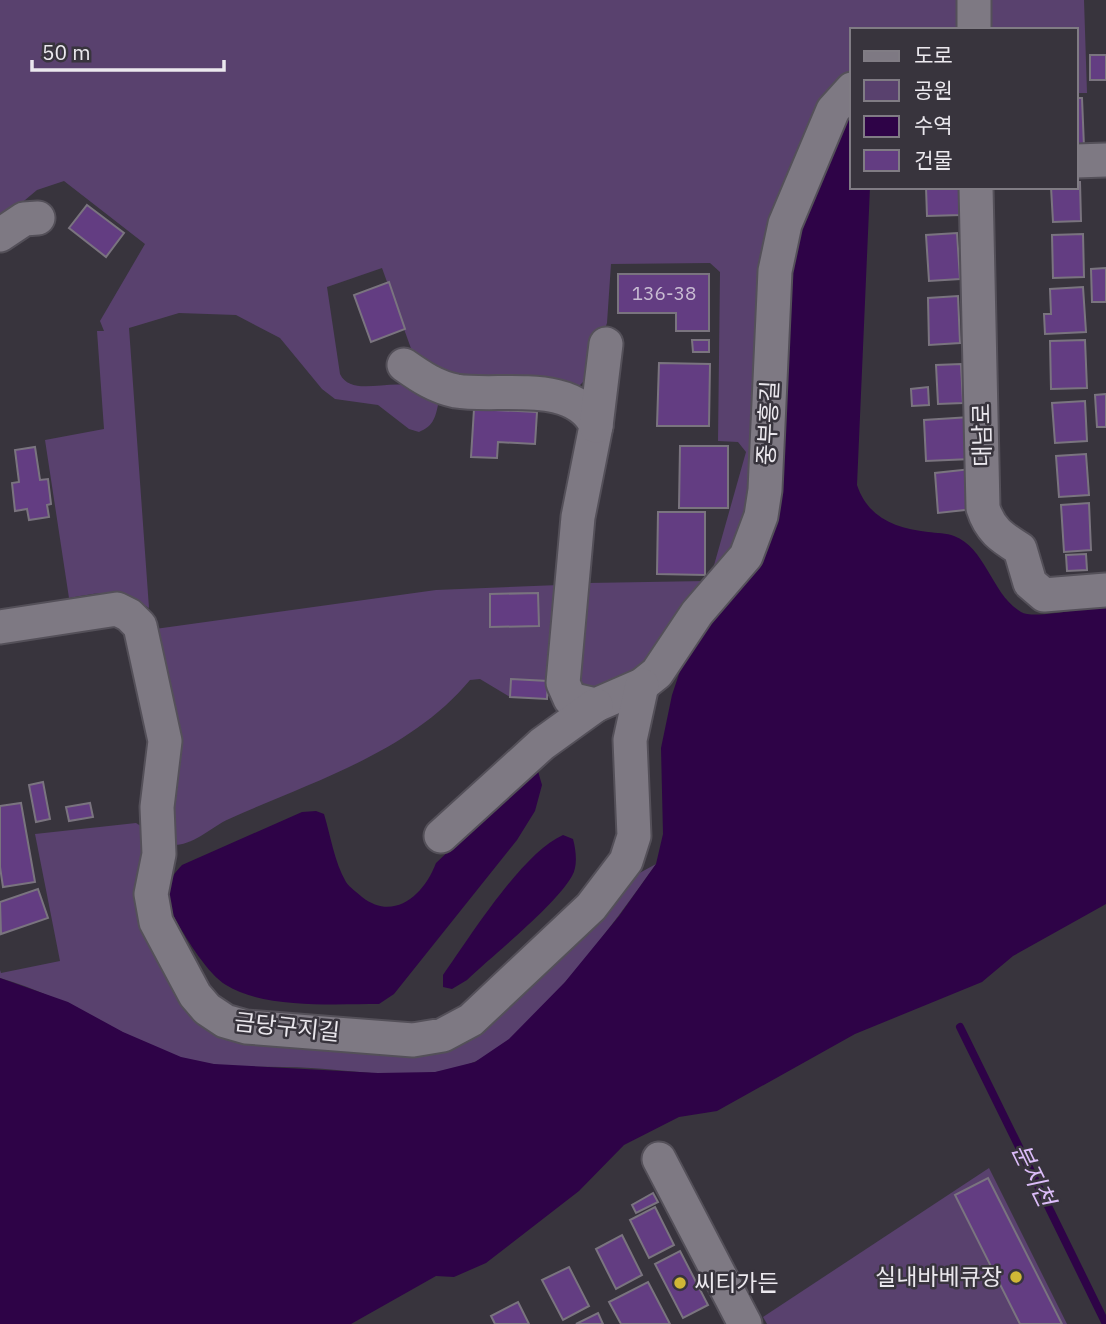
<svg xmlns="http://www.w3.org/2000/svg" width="1106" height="1324" font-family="'IBM Plex Sans','Noto Sans KR',sans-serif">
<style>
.green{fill:#59416e}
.water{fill:#2e0347}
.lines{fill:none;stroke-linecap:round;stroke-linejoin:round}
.stream{stroke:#2e0347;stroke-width:8}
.building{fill:#633d82;stroke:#7a747f;stroke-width:2}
.minor-casing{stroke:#545059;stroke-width:37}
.minor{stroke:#7e7983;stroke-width:33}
.poi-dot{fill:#d0b736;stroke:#38343d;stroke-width:2.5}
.labels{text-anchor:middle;stroke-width:5;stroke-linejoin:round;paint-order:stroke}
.number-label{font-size:19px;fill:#c9bdd3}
.street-label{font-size:23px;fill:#ebe8ee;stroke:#38343d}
.poi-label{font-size:23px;fill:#ebe8ee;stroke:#38343d;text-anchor:end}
.water-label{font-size:24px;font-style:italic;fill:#dcbdf9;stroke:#38343d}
</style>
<rect width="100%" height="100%" fill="#38343d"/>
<!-- green -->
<g class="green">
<path d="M0,0H965V30H852V79L777,224L756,515L711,576L746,452L738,442L718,441L720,272L710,263L611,264L607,323L587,378L580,385L569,387L441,372L413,354L382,268L327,287L340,374C355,405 414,362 438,405C435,419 433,426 419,432L409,429L378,405L335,399L322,389L280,338L236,315L179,313L129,328L149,608C117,588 105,592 69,598L45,440L104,429L97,331H104L100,321L145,244L64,181L37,190L0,221Z"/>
<path d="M986,0H1084L1087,93H1076V30H986Z"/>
<path d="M706,581L659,656L597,694L576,681L588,583Z"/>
<path d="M559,585L554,696L510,697L480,679L470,680C409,753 313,781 229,819C211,827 197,843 176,845L173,839L155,629L436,590Z"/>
<path d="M136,823L152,833L143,885L196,1013L439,1051L468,1042L501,1015L634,876L656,864C620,915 530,1040 474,1062C424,1083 364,1071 311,1068C269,1065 220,1071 179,1057C116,1035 67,997 0,978V970L1,973L60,961L35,834Z"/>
<path d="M989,1168L1067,1324H767L763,1317Z"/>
</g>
<!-- water -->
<g class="water">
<path d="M852,99V187H870L857,485C868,518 895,528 928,532C936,533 947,533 954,536C986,548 992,595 1021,612C1034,620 1089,607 1106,605V904L1013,956L982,982L855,1034L717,1111L679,1117L624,1145L579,1191L486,1263L454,1277L436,1276L351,1324H0V978L68,1002L123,1032L181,1057L214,1064L378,1073L435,1072L475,1062L509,1039L565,982L619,916L656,864L663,834L661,748L672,695L686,653L752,567L789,274C805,213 828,157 852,99Z"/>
<path d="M537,768L542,785L535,811L517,840L394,994L379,1004C335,1004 264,1009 226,985C208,974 187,940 177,922C164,900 164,883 182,865L302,812L316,811L324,814C331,837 334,861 346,882C350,888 357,892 362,897C394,922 424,895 436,863Z"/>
<path d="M563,835L573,839C576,850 578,866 572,876C554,907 494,954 467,980L452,989L443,987V975C470,937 522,853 563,835Z"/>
</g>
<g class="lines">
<!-- stream -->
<path class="stream" d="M960,1027L1106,1324"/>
</g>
<!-- building -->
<g class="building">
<rect x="1090" y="55" width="16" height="25"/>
<path d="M1076,98H1082L1084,147H1076Z"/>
<path d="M1076,182H1080L1081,221L1053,222L1051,187H1076Z"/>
<path d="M926,187H960L961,215L927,216Z"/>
<path d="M87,205L124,233L106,257L69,228Z"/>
<path d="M957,233L960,279L929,281L926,235Z"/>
<path d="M1083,234L1084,277L1053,278L1052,235Z"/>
<path d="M1106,268V302H1092L1091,269Z"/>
<path d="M618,274H709V331H676V313H618Z"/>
<path d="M389,282L405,329L371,342L354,295Z"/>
<path d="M1083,287L1086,332L1045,334L1044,314H1051L1050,289Z"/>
<path d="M958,296L960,343L929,345L928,298Z"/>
<path d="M692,340H709V352H693Z"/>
<path d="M1085,340L1087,388L1051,389L1050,341Z"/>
<path d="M659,363L710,364L709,426H657Z"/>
<path d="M961,364L963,403L938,404L936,365Z"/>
<path d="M928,387L929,405L912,406L911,389Z"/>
<path d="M1106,394V427H1097L1095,395Z"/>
<path d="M1085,401L1087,441L1055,443L1052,403Z"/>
<path d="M474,409L537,412L535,444L498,442L497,458L471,457Z"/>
<path d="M970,417L971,459L926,461L924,420Z"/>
<path d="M680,446H728V508H679Z"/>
<path d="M35,447L40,480L48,479L51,504L47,505L49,517L29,520L27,509L15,511L12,483L19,482L15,450Z"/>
<path d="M1086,454L1089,495L1059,497L1056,456Z"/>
<path d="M971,469L974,509L938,513L935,473Z"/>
<path d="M1089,503L1091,550L1064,552L1061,505Z"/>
<path d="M658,512H705V575L657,574Z"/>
<path d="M1086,554L1087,570L1067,571L1066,555Z"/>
<path d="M538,593L539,626L490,627V594Z"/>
<path d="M511,679L548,681L547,699L510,697Z"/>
<path d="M43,782L50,819L36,822L29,785Z"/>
<path d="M21,803L35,882L3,887L0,867V806Z"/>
<path d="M90,803L93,817L69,821L66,807Z"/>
<path d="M38,889L48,918L1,934L0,902Z"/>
<path d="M988,1178L1062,1324H1020L955,1195Z"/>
<path d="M653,1193L658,1202L636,1213L632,1205Z"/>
<path d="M655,1207L674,1245L649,1258L630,1220Z"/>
<path d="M622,1235L642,1275L616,1289L596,1249Z"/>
<path d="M680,1251L708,1305L683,1318L655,1264Z"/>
<path d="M569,1267L589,1306L563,1320L542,1280Z"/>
<path d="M648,1282L670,1324H621L609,1302Z"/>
<path d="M518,1302L529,1324H495L491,1316Z"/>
<path d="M598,1313L603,1324H576Z"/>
</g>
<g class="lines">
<defs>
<g id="minor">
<path d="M974,0V30"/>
<path d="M1076,161L1106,160"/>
<path d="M976,187L983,508C990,530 1001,537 1020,549L1030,583L1044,595L1106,590"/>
<path d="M0,235L24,219L38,218"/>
<path d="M404,365C421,377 436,387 456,391C498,398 575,378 596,426L578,517L563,683L570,699L596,705L642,685L657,673L697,613L746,556L761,516L765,490L775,271L785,224L833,110L852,89"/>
<path d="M596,426L606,344"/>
<path d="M0,627L117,609L129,615L140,626L165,741L157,807L159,854L151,894L156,922L195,995L207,1009L225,1021L246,1027L413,1040L443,1035L471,1020L591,907L626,861L634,836L630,740L642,685"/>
<path d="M441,836L542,744L596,705"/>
<path d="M659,1159L745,1324"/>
</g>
</defs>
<!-- minor casing -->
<use href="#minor" class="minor-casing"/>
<!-- minor -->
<use href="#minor" class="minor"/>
</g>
<!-- markers -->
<g class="poi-dot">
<circle cx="1016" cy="1277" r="7"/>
<circle cx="680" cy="1283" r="7"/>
</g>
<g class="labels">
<!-- number labels -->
<g class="number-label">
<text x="664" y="300">136-38</text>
</g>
<!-- street labels -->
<g class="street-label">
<text transform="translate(768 423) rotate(-87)" y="8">중부흥길</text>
<text transform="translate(982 435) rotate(-91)" y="8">대남로</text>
<text transform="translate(287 1027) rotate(6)" y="8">금당구지길</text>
</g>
<!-- poi labels -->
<g class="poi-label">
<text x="1002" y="1285">실내바베큐장</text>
<text x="694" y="1291" text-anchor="start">씨티가든</text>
</g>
<!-- water labels -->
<g class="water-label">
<text transform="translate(1033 1175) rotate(64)" y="8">분지천</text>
</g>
</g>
<!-- legend -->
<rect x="850" y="28" width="228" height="161" fill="#38343d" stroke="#807c84" stroke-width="2"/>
<rect x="864" y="51" width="35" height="10" fill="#7e7983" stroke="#807c84" stroke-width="2"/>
<text x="914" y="63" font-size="21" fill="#ebe8ee">도로</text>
<rect x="864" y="80" width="35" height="21" fill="#59416e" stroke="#807c84" stroke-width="2"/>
<text x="914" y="98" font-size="21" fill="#ebe8ee">공원</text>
<rect x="864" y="116" width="35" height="21" fill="#2e0347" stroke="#807c84" stroke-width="2"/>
<text x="914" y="133" font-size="21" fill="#ebe8ee">수역</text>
<rect x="864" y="150" width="35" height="21" fill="#633d82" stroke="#807c84" stroke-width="2"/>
<text x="914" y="168" font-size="21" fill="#ebe8ee">건물</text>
<!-- scale -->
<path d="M32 60v10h192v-10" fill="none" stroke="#ebe8ee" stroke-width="3.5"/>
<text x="42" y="60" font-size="21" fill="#ebe8ee" stroke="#38343d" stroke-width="5" paint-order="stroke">50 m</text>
</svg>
